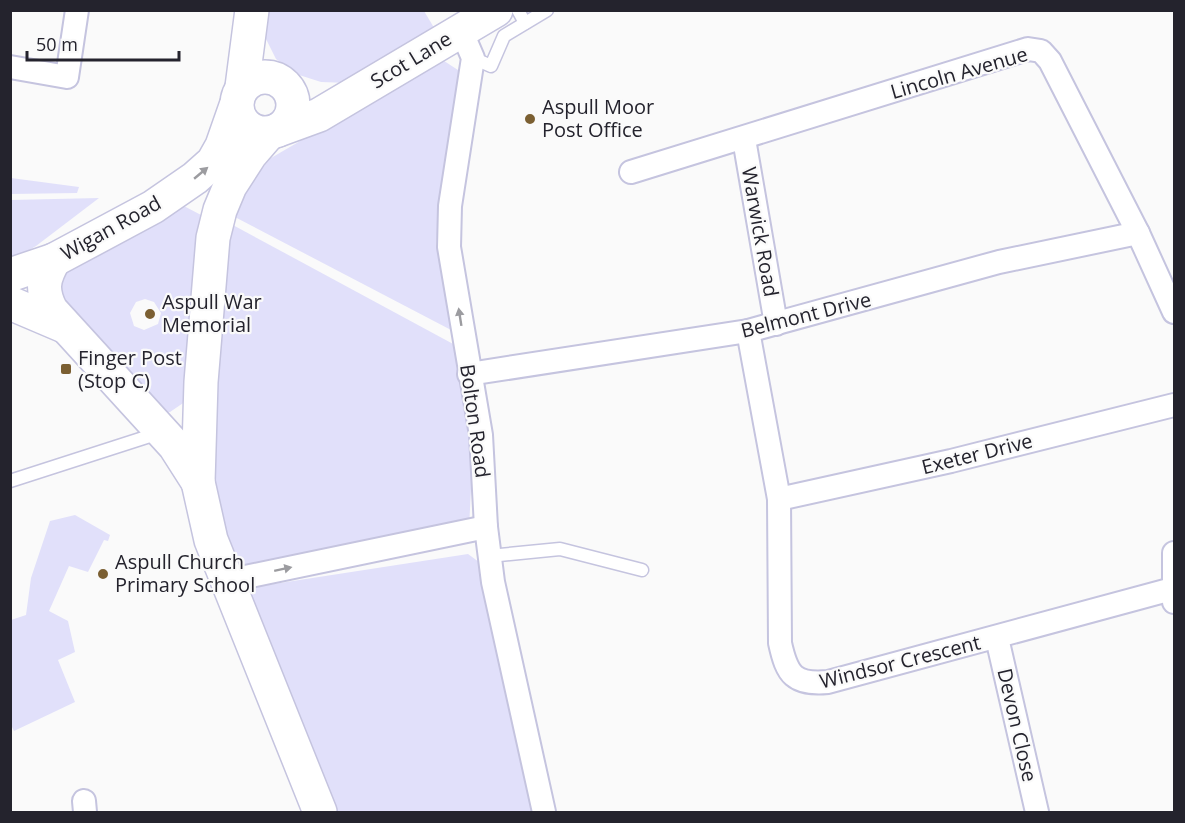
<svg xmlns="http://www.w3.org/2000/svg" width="1185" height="823" font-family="'Open Sans',sans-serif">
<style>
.green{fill:#e1e0fa;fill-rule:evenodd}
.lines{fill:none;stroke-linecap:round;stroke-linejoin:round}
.lane-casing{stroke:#c5c4df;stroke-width:15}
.street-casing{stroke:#c5c4df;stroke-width:26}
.secondary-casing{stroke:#c5c4df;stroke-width:36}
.lane{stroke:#fff;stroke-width:12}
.street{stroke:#fff;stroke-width:22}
.secondary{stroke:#fff;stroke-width:33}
.oneway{fill:#9c9ca0}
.poi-dot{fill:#7b5f32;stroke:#fafafa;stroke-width:2}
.labels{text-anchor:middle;stroke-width:4.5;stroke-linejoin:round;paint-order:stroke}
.street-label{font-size:20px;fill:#24232d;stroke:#fafafa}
.poi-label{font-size:20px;fill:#24232d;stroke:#fafafa;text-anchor:start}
</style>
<rect width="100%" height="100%" fill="#fafafa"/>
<!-- green -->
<g class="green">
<path d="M267,10L424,11L436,31L349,83L321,82L296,74L276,59L264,35Z"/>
<path d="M441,59L458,70V88L436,243L453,331L231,215L248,185L271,158Z"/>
<path d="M11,178L79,187L77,193L11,194Z"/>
<path d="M99,198L36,246L11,261L10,200Z"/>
<path d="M180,204L203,216L192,397L170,412L159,414L88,347L47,272ZM145,299L154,302L161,313L158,324L144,330L134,326L130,313L136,302Z"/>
<path d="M231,224L455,345L473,450L469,528L228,567L211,486L217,333Z"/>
<path d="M75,515L110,535L108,541L104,540L88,572L69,566L49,611L68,621L75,652L58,660L75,702L14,731L10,723L11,620L26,615L31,578L50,521Z"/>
<path d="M468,554L479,562L533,812H334L234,590Z"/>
</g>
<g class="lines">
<defs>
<g id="lane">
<path d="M518,10L525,23"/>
<path d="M473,58L491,66L504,36L547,10"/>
<path d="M10,481L159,433"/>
<path d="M489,556L560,549L642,570"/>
</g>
<g id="street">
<path d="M461,30L473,58L450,206L449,247L481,435L486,527L493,582L544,812"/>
<path d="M10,67L67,77L77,10"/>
<path d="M744,139L776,324"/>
<path d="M631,172L1028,49L1041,51L1050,61L1138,233L1174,312"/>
<path d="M748,331L779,499L780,643C787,675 794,685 828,682L1172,589"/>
<path d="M469,374L748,331L999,262L1138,233"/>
<path d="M779,499L951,461L1174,405"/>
<path d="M226,581L486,527"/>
<path d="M1174,602V553"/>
<path d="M997,638L1037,812"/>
<path d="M84,801L85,812"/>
</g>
<g id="secondary">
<circle cx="265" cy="105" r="28"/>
<path d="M242,87L252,10"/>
<path d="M278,130L319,115L496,10"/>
<path d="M269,133L250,155L230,186L220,210L213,238L201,382L198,482L211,540L320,812"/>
<path d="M54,260C43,279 41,290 51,310L175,446L198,482"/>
<path d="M10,275L54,260L153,207L195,178L213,162L222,146L236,106"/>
<path d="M10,303L64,326"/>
</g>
</defs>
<!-- lane casing -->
<use href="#lane" class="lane-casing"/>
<!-- street casing -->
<use href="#street" class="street-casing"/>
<!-- secondary casing -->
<use href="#secondary" class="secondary-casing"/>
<!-- lane -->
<use href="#lane" class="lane"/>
<!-- street -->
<use href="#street" class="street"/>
<!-- secondary -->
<use href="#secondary" class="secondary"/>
</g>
<!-- one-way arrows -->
<defs><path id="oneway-solid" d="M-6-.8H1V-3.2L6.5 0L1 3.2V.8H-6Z" transform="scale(1.5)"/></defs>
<g class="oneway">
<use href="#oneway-solid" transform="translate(201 173) rotate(-40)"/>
<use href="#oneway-solid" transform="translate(460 317) rotate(-99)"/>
<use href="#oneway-solid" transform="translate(283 569) rotate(-12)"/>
</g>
<!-- markers -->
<g class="poi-dot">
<circle cx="530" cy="119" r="6"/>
<circle cx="150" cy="314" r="6"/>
<rect x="60" y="363" width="12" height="12" rx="3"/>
<circle cx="103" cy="574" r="6"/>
</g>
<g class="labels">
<!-- street labels -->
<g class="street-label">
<text transform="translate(411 60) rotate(-31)" y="7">Scot Lane</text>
<text transform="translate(959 73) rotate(-16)" y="7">Lincoln Avenue</text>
<text transform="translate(111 228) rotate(-29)" y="7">Wigan Road</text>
<text transform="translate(760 232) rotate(80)" y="7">Warwick Road</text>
<text transform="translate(806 315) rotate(-14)" y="7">Belmont Drive</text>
<text transform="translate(475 421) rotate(82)" y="7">Bolton Road</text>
<text transform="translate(977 454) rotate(-14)" y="7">Exeter Drive</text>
<text transform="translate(900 662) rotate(-14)" y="7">Windsor Crescent</text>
<text transform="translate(1017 725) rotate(77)" y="7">Devon Close</text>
</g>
<!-- poi labels -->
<g class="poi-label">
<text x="542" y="114">Aspull Moor<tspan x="542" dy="23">Post Office</tspan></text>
<text x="162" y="309">Aspull War<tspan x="162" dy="23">Memorial</tspan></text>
<text x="78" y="365">Finger Post<tspan x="78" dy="23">(Stop C)</tspan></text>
<text x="115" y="569">Aspull Church<tspan x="115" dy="23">Primary School</tspan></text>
</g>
</g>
<!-- border -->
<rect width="1185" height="823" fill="none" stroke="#24232d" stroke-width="24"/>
<!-- scale -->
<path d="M27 51v9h152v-9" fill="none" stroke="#24232d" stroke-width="3"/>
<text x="36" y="51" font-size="18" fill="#24232d" stroke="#fafafa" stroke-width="4.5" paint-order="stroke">50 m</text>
</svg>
